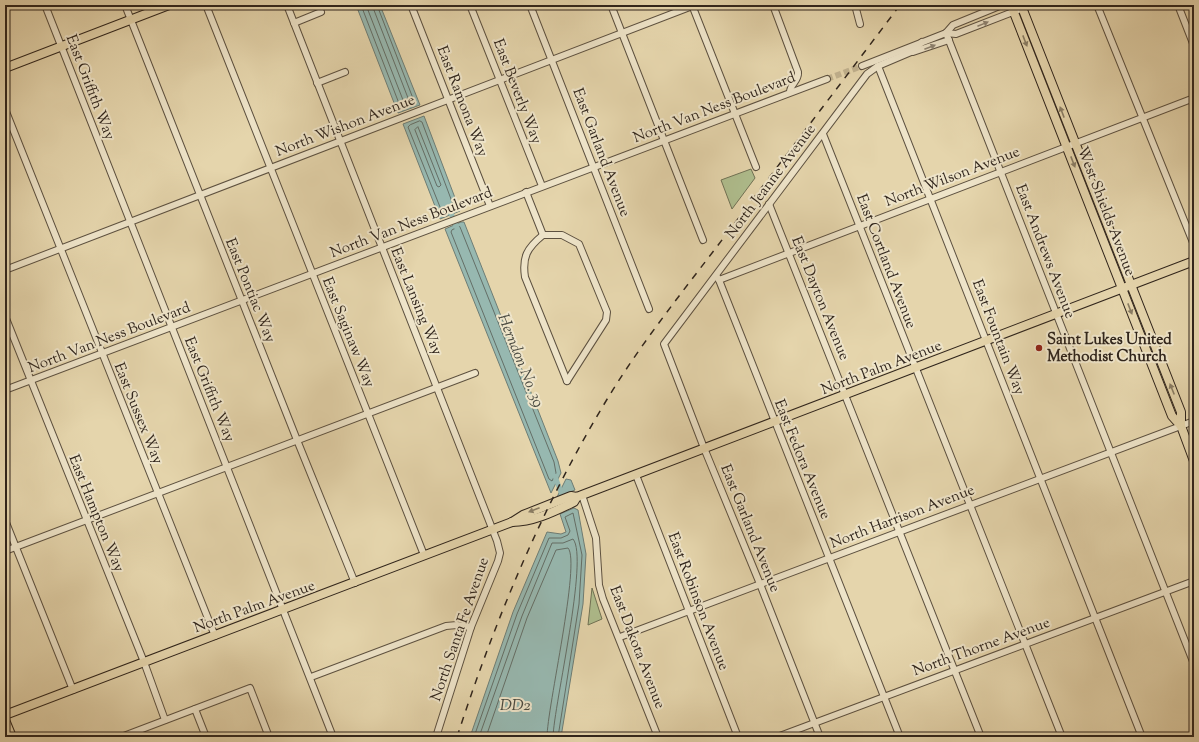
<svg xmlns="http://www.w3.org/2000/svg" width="1199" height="742" font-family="'Sorts Mill Goudy',serif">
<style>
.green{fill:#afbe8e;stroke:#707255}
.water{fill:#97b8b0;stroke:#6e7d75}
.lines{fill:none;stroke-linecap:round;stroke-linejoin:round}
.shore{stroke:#646e66;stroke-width:1}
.canal{stroke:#97b8b0;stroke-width:5}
.minor-tunnel{stroke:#c1b28f;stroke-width:6;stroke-dasharray:6 3;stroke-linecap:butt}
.minor-casing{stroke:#5d5140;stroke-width:8}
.major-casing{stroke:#30251c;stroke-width:10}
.minor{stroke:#eee4c9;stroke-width:6}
.major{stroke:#e5d5ac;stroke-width:8}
.rail{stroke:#30251c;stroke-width:1.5;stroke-dasharray:7 7;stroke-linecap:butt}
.oneway{fill:#8f8472}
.oneway2{fill:#8a7d64}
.poi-dot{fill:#8f2418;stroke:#eee4c9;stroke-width:1.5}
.labels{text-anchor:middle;stroke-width:4;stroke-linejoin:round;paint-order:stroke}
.street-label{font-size:15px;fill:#30251c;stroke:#eee4c9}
.poi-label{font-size:15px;font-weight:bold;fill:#30251c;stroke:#eee4c9;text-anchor:start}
.water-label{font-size:16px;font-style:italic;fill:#4a4a41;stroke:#eee4c9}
</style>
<rect width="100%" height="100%" fill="#e5d5ac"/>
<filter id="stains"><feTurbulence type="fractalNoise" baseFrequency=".005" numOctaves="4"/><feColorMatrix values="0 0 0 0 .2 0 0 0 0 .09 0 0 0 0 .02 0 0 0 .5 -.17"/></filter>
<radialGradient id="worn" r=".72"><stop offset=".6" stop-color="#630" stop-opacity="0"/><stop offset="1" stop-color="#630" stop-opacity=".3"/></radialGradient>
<!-- green -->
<g class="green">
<path d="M751,169L755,178L732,209L721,180Z"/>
<path d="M592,588L602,619L588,625Z"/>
</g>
<!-- water -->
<g class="water">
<path d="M356,5H380L420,105L398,113Z"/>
<path d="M424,116L460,211L440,219L403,124Z"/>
<path d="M461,222H464L558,461L561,473L551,493L445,229Z"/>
<path d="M566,479L571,480L575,490L557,497Z"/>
<path d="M574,508L578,510L586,554L583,604L561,737H470L513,612L547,532L561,534L566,532L560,514Z"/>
</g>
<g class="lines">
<!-- shore -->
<g class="shore">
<path d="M361,5L400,106L402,107L413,103L414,101L377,5"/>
<path d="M366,5L403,100L405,101L408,98L372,5"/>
<path d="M420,121L422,122L454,207L453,210L444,213L442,212L408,127L410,125Z"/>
<path d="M418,127L441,185L439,187L437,186L415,130Z"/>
<path d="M460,227L554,462L556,473L552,481L549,479L451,232L452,230Z"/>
<path d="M474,737L517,614L549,538H561L568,535L570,531L565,517L573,513L582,555L579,604L558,737"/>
<path d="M479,737L522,616L552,543H563L573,539C589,558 554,704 553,737"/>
<path d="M486,737L527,618L556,550L568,548C581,562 547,708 547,737"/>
</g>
<!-- canal -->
<g class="canal">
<path d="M449,208L458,231"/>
<path d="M555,476L562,495"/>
</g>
<!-- minor-tunnel -->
<path class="minor-tunnel" d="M827,79L862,66"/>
<defs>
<g id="minor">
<path d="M45,5L333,737"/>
<path d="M125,5L297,440L355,583"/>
<path d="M206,5L424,555"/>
<path d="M287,5L497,541L500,553L498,561L471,627L436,737"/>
<path d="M411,5L490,206"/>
<path d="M470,5L542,186"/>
<path d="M530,5L649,309"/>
<path d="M611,5L703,240"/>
<path d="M692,5L756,167"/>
<path d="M773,5L798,72C799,81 790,84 790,92"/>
<path d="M855,5L860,24"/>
<path d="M1097,5L1194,245"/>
<path d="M1178,5L1194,46"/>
<path d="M294,23L321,12"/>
<path d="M946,33L1194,664"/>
<path d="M946,33L956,34L1031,5"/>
<path d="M913,52L949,40"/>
<path d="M862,66L946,33L953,25L1002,5"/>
<path d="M878,66L1142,737"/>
<path d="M317,83L345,72"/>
<path d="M5,109L215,636"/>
<path d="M823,134L1062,737"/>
<path d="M526,192L543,235"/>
<path d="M769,204L981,737"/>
<path d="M543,235H562L579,244L607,312L606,320L567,381"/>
<path d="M543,235C527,248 522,257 525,277L567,381"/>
<path d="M5,270L695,5"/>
<path d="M717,277L719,280L900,737"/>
<path d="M719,280L1194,98"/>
<path d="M5,316L144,662L165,720"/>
<path d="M5,390L827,79"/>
<path d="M636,475L738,737"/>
<path d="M582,495L596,538L599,585L603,599L658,737"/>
<path d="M5,520L73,690"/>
<path d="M5,551L475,373"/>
<path d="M620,637L1194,421"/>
<path d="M311,677L446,626L457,625L471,627"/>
<path d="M195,709L206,737"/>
<path d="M121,737L250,688L269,737"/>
<path d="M777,737L1194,581"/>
<path d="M820,737L760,584L704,448L664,344L867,74L878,66L911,52L922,42"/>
</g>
<g id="major">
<path d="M1011,5L1172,416L1181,426L1194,461"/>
<path d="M1021,5L1181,412V426"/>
<path d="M5,68L169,5"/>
<path d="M512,522C534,522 555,511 574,502L577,497"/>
<path d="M5,715L512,522L523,515L571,496L577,497L582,495L1194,261"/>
<path d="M5,720L12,737"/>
</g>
</defs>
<!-- minor casing -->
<use href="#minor" class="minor-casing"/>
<!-- major casing -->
<use href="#major" class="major-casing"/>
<!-- minor -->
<use href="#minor" class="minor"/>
<!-- major -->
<use href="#major" class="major"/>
<!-- rail -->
<path class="rail" d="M457,737C495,620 542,507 606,401C641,343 684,290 725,236C783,159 842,82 900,5"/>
</g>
<!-- one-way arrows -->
<defs><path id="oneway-solid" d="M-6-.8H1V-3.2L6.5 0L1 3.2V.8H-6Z"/></defs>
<g class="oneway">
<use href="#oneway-solid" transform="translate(983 24) rotate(-22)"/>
<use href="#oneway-solid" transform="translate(930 47) rotate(-21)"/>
</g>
<g class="oneway2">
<use href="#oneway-solid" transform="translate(1025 41) rotate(69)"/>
<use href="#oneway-solid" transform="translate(1062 112) rotate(-111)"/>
<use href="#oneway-solid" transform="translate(1073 162) rotate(69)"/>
<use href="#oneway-solid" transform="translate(1130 309) rotate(69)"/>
<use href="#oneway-solid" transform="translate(1172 389) rotate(-112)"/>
<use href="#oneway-solid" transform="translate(534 510) rotate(159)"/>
</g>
<!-- markers -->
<circle class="poi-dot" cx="1039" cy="348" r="4"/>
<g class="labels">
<!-- street labels -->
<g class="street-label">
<text transform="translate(91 87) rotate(69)" y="5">East Griffith Way</text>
<text transform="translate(518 91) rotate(69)" y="5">East Beverly Way</text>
<text transform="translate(463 101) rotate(69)" y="5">East Ramona Way</text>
<text transform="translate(714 107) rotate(-21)" y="5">North Van Ness Boulevard</text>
<text transform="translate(345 125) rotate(-21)" y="5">North Wishon Avenue</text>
<text transform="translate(602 152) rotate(69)" y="5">East Garland Avenue</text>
<text transform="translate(952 176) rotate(-21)" y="5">North Wilson Avenue</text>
<text transform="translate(770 181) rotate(-53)" y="5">North Jeanne Avenue</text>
<text transform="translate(1107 211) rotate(69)" y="5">West Shields Avenue</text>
<text transform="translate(411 222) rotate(-21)" y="5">North Van Ness Boulevard</text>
<text transform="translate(1046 251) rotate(69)" y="5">East Andrews Avenue</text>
<text transform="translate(887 261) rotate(69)" y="5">East Cortland Avenue</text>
<text transform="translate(251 290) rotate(68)" y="5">East Pontiac Way</text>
<text transform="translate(821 298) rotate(68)" y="5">East Dayton Avenue</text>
<text transform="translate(417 301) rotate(68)" y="5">East Lansing Way</text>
<text transform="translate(349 332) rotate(68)" y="5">East Saginaw Way</text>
<text transform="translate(109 337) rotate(-21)" y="5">North Van Ness Boulevard</text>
<text transform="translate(999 337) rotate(69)" y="5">East Fountain Way</text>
<text transform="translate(881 367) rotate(-21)" y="5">North Palm Avenue</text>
<text transform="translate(210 389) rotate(68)" y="5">East Griffith Way</text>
<text transform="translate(139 413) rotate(68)" y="5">East Sussex Way</text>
<text transform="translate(803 459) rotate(68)" y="5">East Fedora Avenue</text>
<text transform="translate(97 513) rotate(68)" y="5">East Hampton Way</text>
<text transform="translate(902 516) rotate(-21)" y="5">North Harrison Avenue</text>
<text transform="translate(751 528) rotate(68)" y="5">East Garland Avenue</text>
<text transform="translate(699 601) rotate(69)" y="5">East Robinson Avenue</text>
<text transform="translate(254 606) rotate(-20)" y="5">North Palm Avenue</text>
<text transform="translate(459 629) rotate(-71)" y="5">North Santa Fe Avenue</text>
<text transform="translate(981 646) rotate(-20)" y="5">North Thorne Avenue</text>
<text transform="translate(638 647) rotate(69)" y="5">East Dakota Avenue</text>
</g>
<!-- poi labels -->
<g class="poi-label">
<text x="1047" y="344">Saint Lukes United<tspan x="1047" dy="17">Methodist Church</tspan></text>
</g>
<!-- water labels -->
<g class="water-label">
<text transform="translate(522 360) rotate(68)" y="6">Herndon No. 39</text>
<text x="515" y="710">DD2</text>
</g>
</g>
<!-- margin -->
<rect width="1199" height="742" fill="none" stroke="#e5d5ac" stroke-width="20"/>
<rect x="6" y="6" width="1187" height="730" fill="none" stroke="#30251c" stroke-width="2"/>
<rect x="10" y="10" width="1179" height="722" fill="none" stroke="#30251c"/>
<rect width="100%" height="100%" filter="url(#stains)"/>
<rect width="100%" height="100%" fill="url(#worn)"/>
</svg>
